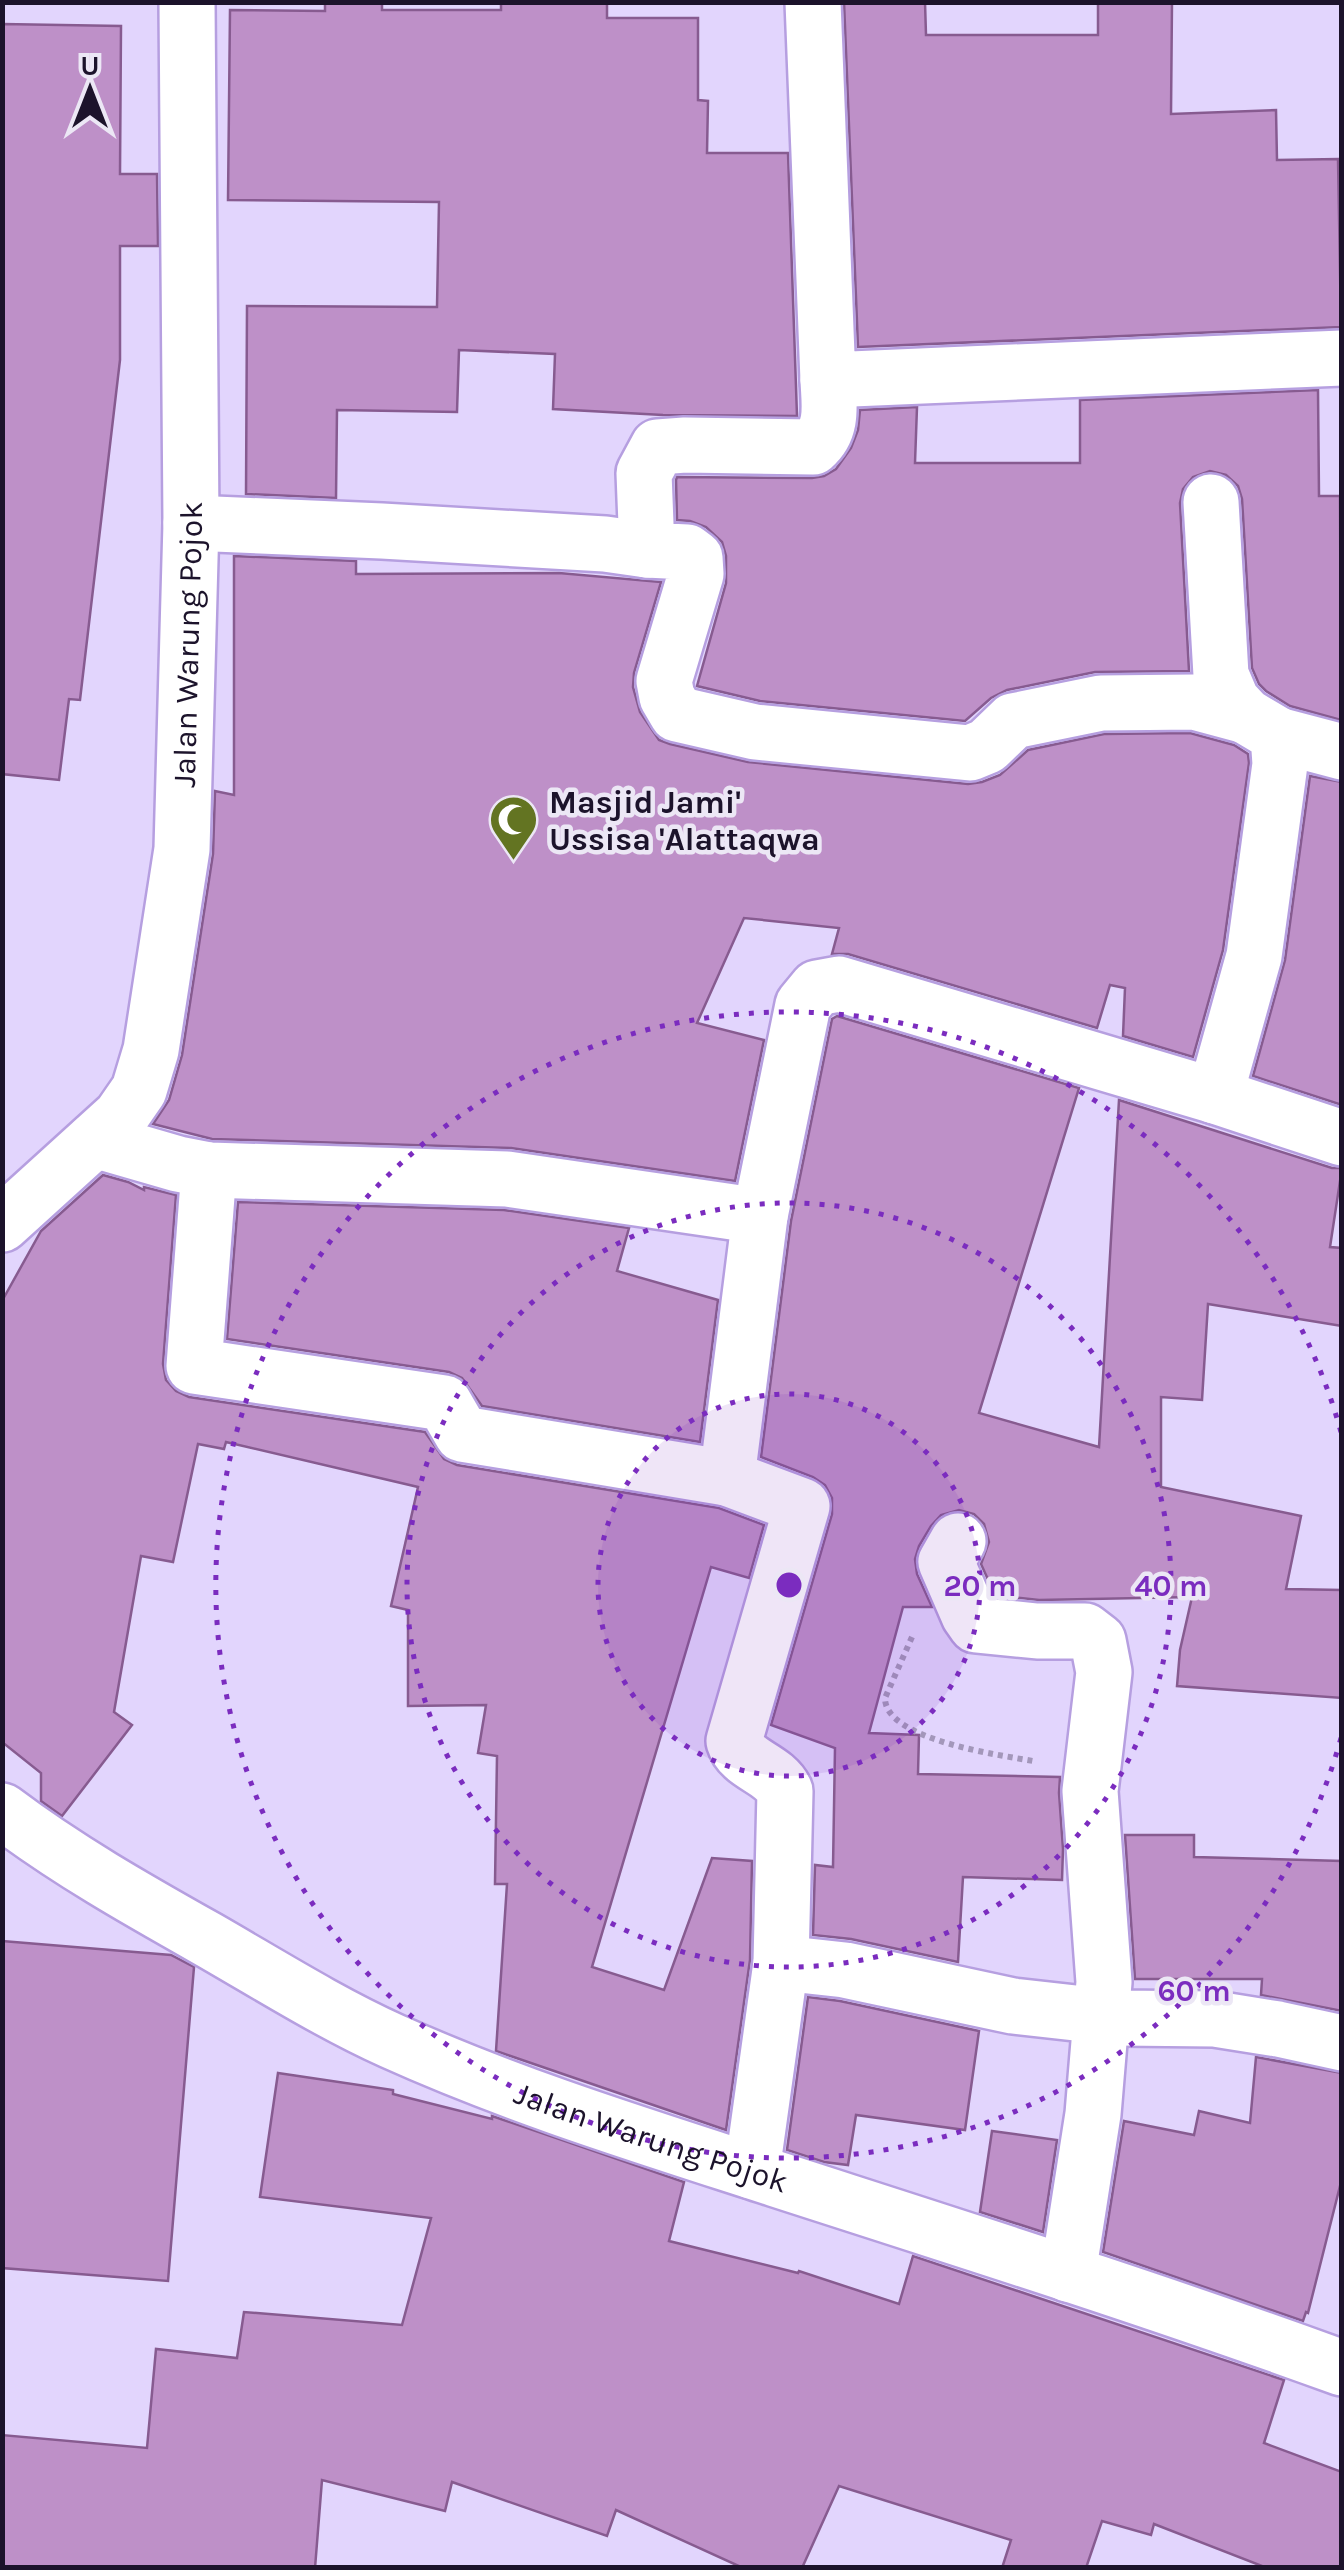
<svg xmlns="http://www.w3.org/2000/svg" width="1344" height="2570" font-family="Karla,sans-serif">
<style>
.building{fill:#be90c8;stroke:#875b90;stroke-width:2.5}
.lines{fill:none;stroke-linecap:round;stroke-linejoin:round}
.minor-casing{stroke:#b69fe0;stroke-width:60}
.path{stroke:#a397ba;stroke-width:6;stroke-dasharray:5 5;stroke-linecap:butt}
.minor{stroke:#fff;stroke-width:55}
.ring{fill:none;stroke:#7b2cbf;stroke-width:5;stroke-dasharray:5 10}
.labels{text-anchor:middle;stroke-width:9;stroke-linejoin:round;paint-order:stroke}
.street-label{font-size:32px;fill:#1c132b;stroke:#ece7f5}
.poi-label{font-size:32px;font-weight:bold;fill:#1c132b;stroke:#ece7f5;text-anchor:start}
.centre{fill:#7b2cbf;stroke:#ece7f5;stroke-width:5}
.ring-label{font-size:30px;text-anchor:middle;font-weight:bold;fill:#7b2cbf;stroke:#ece7f5;stroke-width:9;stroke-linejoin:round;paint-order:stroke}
</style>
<rect width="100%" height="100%" fill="#e2d5fd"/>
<!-- building -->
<g class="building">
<path d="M325,2H382V10H501V2H607V18H698V100L708,101L707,153H788L797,416L663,415L553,409L555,354L459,350L457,412L337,410L336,498L246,494L247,306L437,307L439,202L228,200L230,10L325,11Z"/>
<path d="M844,2H925L926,35H1098V2H1172L1171,114L1276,110L1277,160L1338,159L1341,327L858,347Z"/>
<path d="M2,24L121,26L120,174H157L158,246H120V360L80,700L69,699L59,780L2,774Z"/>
<path d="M1318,390L1319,496H1340L1341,720L1290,706L1266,691L1259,684L1252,668L1242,499L1238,486L1226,475L1210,471L1193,477L1183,489L1180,503L1189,671L1095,672L1007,690L991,698L965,721L760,701L697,686L726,583V556L722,542L706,527L690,521L677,520L676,480L677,477L812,478L824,476L836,469L851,448L858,430L860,410L917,407L915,463H1080V400Z"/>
<path d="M234,556L356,561V574L559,573L661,582L634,673L633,687L640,712L659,740L670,744L748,762L968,784L982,782L1000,775L1028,750L1104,734L1190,733L1234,745L1248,754L1249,763L1223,950L1193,1057L1123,1036L1125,988L1110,985L1097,1028L848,954H832L839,928L744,918L697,1023L764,1040L735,1181L511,1148L212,1139L153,1124L169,1100L182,1055L213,854L215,791L234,795Z"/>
<path d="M1310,776L1342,782V1105L1253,1076L1285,960Z"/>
<path d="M837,1016L1079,1088L979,1413L1099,1447L1119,1100L1332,1168H1342L1330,1247L1342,1248V1326L1208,1304L1202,1400L1161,1397V1487L1301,1516L1286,1589L1342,1590V1698L1177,1686L1180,1650L1192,1597L1039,1600L995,1595L981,1564L989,1542L984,1524L974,1514L959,1510L941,1515L931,1526L919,1546L915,1559L917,1574L932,1607H903L869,1733L919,1735L918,1774L1060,1777L1059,1793L1063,1849L1062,1880L963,1877L958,1962L851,1939L813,1935L815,1865L833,1867L835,1748L771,1725L832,1514V1498L825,1485L813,1477L761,1457L791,1221L832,1019Z"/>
<path d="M103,1175L128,1182L144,1190V1187L176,1195L163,1364L166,1380L176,1391L189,1397L425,1432L444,1459L457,1465L719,1508L764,1525L749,1578L711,1567L592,1967L664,1990L712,1858L752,1861L750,1960L726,2130L496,2051L507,1884H495L497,1756L478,1753L486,1705L408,1706V1610L391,1606L418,1487L226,1442L224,1449L198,1444L173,1562L141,1556L114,1712L132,1725L62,1816L41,1801V1773L2,1742V1301L41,1231Z"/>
<path d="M238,1202L504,1210L629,1228L617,1271L718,1300L700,1442L482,1406L462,1378L449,1372L227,1339Z"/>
<path d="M1125,1835H1194V1857L1342,1861V2011L1261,1995L1262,1979H1135Z"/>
<path d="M2,1941L171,1955L194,1967L168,2281L2,2268Z"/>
<path d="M808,1997L840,2001L979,2031L965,2130L856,2115L848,2165L824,2162L787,2150Z"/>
<path d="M1256,2057L1342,2073V2178L1308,2313L1306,2312L1303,2321L1103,2252L1124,2121L1194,2135L1199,2111L1250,2123Z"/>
<path d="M278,2073L393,2090V2094L492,2119V2116L684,2182L669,2241L798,2273L799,2271L899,2304L913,2256L1284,2380L1264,2443L1342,2472V2568H1267L1154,2524L1151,2535L1102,2521L1086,2568H1002L1011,2540L839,2486L802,2568H743L616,2510L607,2536L452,2482L445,2511L322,2480L315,2568H2V2435L147,2448L156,2349L237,2358L244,2312L402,2325L431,2218L260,2197Z"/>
<path d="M992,2131L1057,2140L1043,2232L980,2212Z"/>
</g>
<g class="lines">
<defs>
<g id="minor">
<path d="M813,2L828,380L1342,358"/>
<path d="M828,380C829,405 834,429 813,447L685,445L658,447L644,473L647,550L687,552L695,558L696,574L664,681L667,697L677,714L755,732L970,753L987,746L1013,721L1101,703L1194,702L1246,716"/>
<path d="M1211,502L1221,675L1232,701L1246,716L1278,735L1280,764L1254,956L1215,1096"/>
<path d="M191,523L382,531L605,544L647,550"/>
<path d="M1278,735L1342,752"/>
<path d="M95,1140L178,1164L209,1170L507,1179L760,1216"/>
<path d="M209,1170L194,1366L444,1403L462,1434L727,1478"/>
<path id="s1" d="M2,1224L121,1116L139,1090L151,1050L182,849L191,523L187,2"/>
<path d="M958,1541L946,1562L969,1615L976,1625L1037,1631H1085L1098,1641L1104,1672L1090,1791L1104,1982L1093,2114L1068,2274"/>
<path id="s2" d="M2,1811C67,1860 136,1899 207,1939C268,1974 328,2012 392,2041C516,2097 647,2137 776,2179C965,2240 1155,2300 1342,2368"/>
<path d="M781,1963L845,1970L1013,2006L1120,2018L1215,2019L1278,2029L1342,2043"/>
<path d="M752,2171L781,1963L785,1791C773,1767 742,1766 734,1741L802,1506L727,1478L760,1216L803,1005L817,988L839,984L1215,1096L1342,1138"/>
</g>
</defs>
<!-- minor casing -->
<use href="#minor" class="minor-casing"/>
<!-- path -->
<path class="path" d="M912,1637L885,1698C885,1740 1000,1755 1033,1761"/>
<!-- minor -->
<use href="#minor" class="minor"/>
</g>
<!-- distance rings -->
<circle cx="789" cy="1585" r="191" fill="#7b2cbf" fill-opacity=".12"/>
<g class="ring">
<circle cx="789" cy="1585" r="191"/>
<circle cx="789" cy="1585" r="382"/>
<path d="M1341 1738A573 573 0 1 1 1341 1432"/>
</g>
<!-- icons -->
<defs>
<symbol id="mosque-pin" viewBox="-11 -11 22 30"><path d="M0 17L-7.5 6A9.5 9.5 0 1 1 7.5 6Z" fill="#637422" stroke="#ece7f5"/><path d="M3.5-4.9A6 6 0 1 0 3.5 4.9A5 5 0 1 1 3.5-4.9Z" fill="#fff"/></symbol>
</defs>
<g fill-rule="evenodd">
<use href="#mosque-pin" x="486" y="792" width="55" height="75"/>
</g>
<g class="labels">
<!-- street labels -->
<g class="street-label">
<text dy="11" stroke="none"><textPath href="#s1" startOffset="642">Jalan Warung Pojok</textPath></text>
<text dy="11" stroke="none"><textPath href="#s2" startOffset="730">Jalan Warung Pojok</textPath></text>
</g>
<!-- poi labels -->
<g class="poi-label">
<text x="549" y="813">Masjid Jami'<tspan x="549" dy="37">Ussisa 'Alattaqwa</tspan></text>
</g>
</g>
<circle cx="789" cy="1585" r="15" class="centre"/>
<g class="ring-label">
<text x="980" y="1596">20 m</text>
<text x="1171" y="1596">40 m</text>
<text x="1194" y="2001">60 m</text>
</g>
<!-- border -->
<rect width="1344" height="2570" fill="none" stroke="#1c132b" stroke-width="10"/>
<!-- north arrow -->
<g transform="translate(90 90)" stroke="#ece7f5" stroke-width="8" paint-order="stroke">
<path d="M0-8L18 38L0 25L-18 38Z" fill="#1c132b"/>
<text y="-15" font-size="28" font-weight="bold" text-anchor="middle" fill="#1c132b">U</text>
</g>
</svg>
